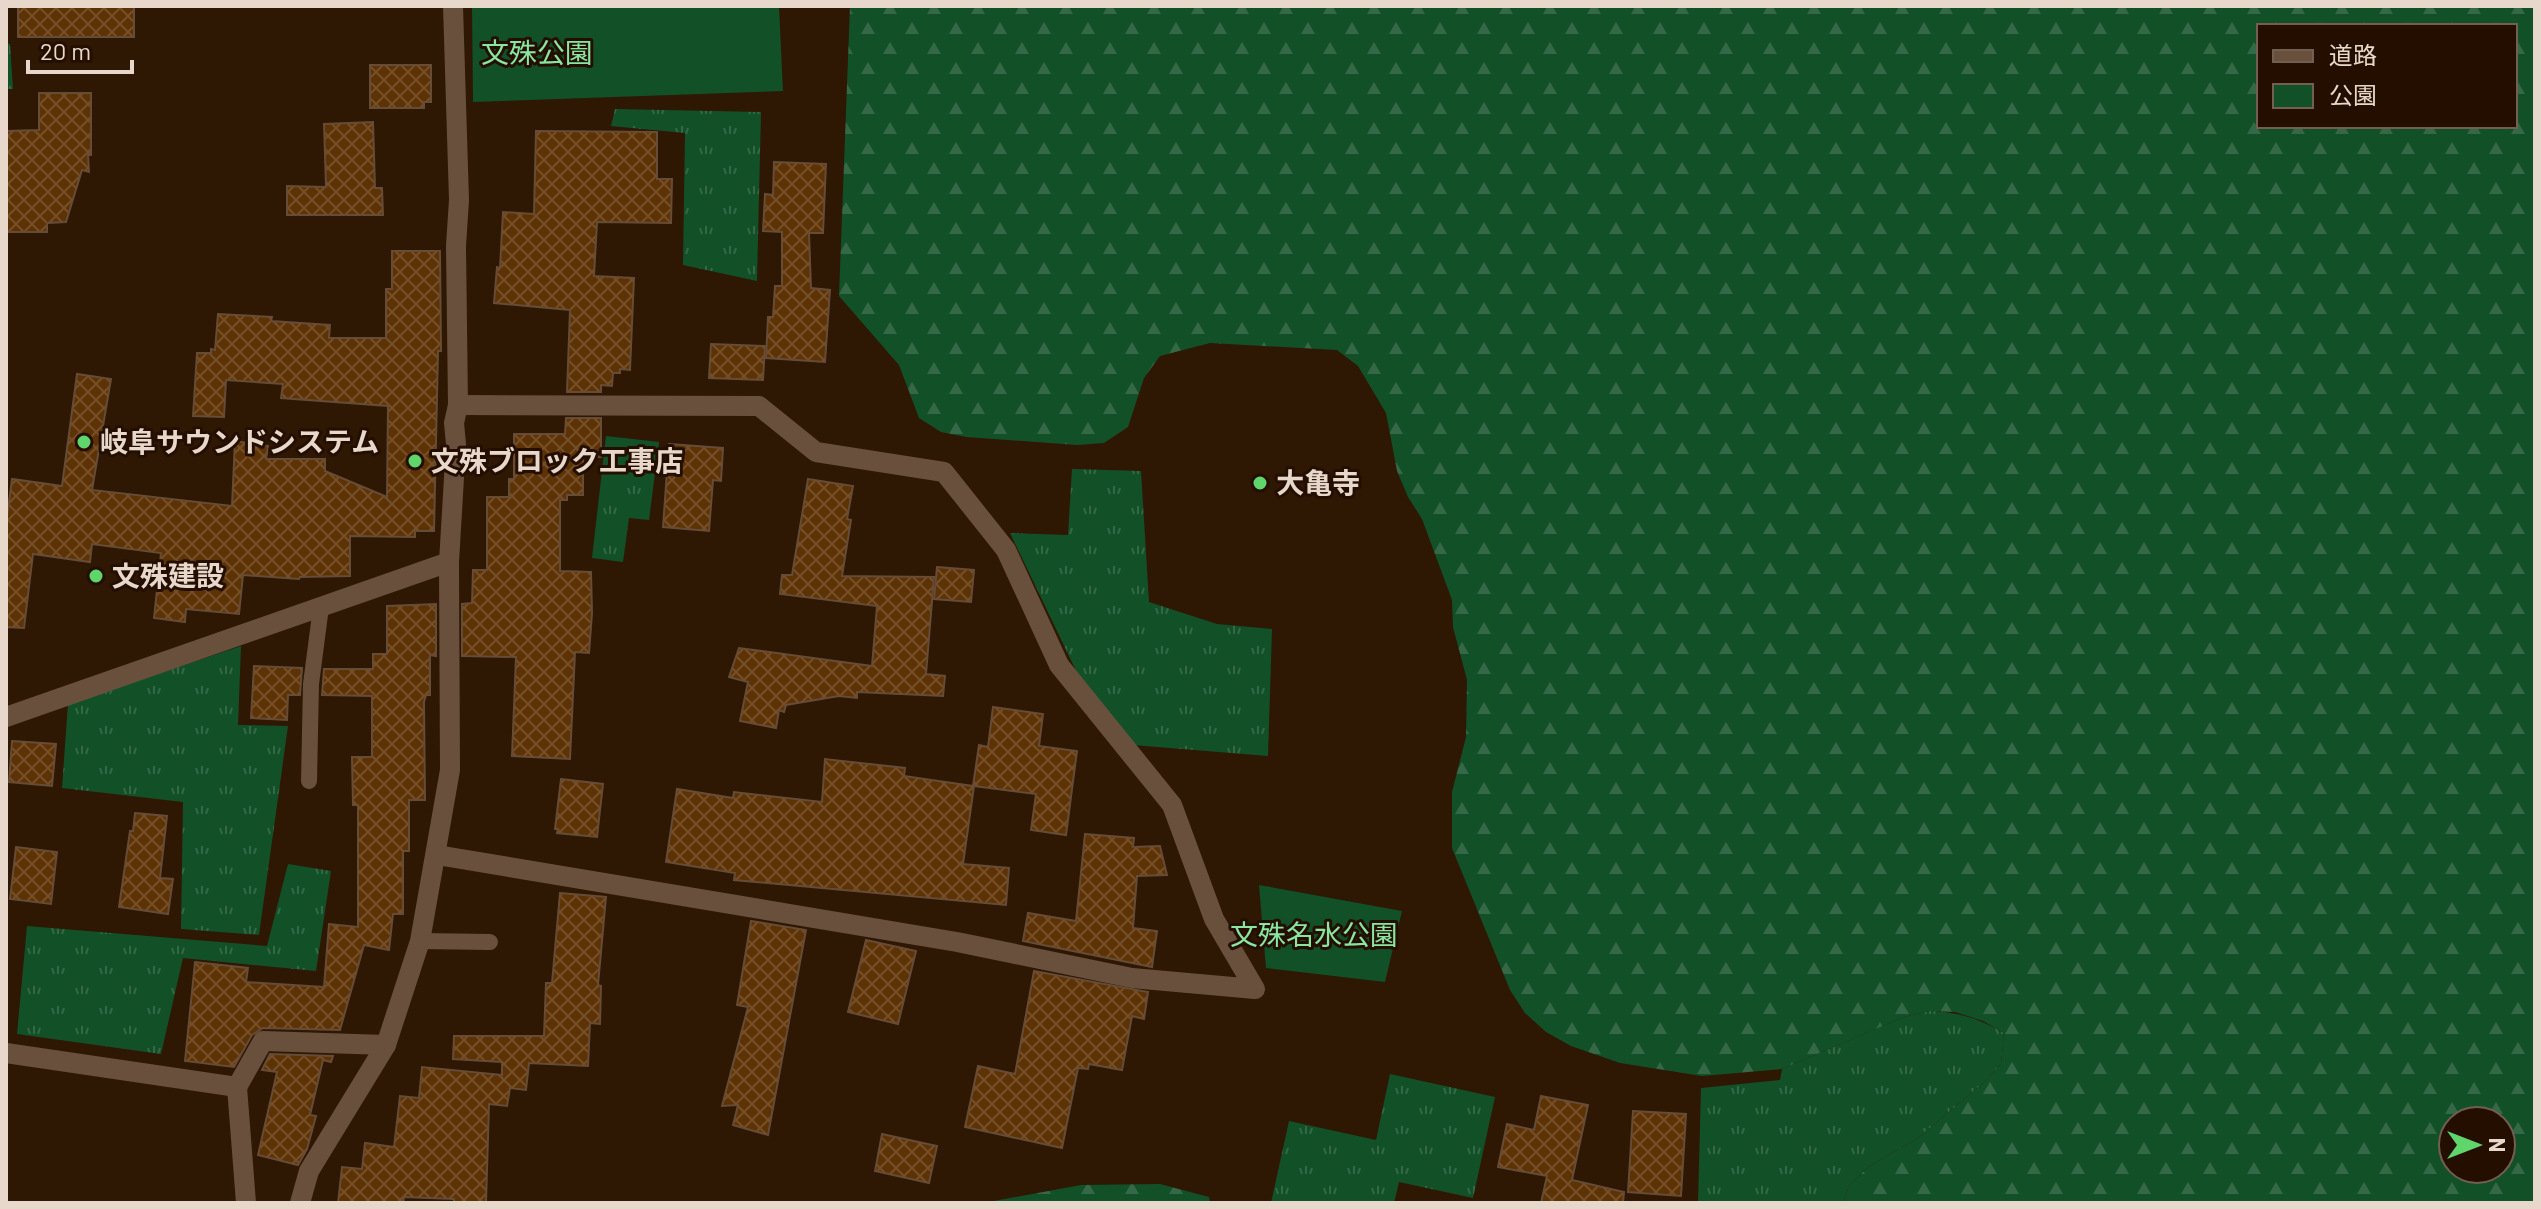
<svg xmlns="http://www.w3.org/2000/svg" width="2541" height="1209" font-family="Barlow,'Noto Sans JP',sans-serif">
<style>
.grass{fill:url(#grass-tufts)}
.forest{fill:url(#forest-firs);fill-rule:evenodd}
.park{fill:#125028}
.building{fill:url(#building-cross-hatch);stroke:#664c36;stroke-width:2}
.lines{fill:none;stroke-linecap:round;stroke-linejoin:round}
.lane{stroke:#69503c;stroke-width:16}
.street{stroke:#69503c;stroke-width:20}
.poi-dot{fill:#60d56b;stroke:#240e00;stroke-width:3}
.labels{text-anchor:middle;stroke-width:6;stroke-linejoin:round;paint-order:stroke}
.park-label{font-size:28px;fill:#89e6a0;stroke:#240e00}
.poi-label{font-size:28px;font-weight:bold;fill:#e8d8cc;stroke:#240e00;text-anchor:start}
</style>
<defs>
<pattern id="grass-tufts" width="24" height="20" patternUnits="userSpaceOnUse" patternTransform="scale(2)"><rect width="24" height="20" fill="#125028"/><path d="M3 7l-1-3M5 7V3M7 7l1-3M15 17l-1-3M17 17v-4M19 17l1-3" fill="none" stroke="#346846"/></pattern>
<pattern id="forest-firs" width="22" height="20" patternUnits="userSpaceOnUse" patternTransform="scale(2)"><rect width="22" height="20" fill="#125028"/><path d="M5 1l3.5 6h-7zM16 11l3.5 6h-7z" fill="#346846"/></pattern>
<pattern id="building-cross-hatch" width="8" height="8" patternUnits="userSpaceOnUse" patternTransform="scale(2)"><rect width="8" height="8" fill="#5d3205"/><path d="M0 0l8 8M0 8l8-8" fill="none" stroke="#744f28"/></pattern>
</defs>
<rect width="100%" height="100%" fill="#2e1703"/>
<!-- grass -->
<g class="grass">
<path d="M6,43L10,44L13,89H6Z"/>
<path d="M615,109L761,112L757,281L683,265L685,133L611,126Z"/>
<path d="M606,436L659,442L649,520L629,518L623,562L592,558Z"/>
<path d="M1072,469L1141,471L1149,602L1217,624L1272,629L1268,756L1133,745L1081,681L1010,533L1068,535Z"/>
<path d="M241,646L238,725L288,726L259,935L181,929L183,802L62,788L68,704Z"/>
<path d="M288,864L331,871L316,971L183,958L161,1054L17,1034L27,926L267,946Z"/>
<path d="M1930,1011C1959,1012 1980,1019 2004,1033L2001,1064L1982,1084L1918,1138L1868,1167L1849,1186L1843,1203H1698L1701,1088L1780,1080L1782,1069L1904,1017Z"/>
<path d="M1390,1074L1495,1097L1473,1198L1399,1182L1394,1203H1271L1289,1121L1376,1140Z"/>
</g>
<!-- forest -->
<g class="forest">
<path d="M850,6H2535V1203H1843L1849,1186L1868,1167L1918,1138L1982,1084L2001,1064L2004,1033L1983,1021L1955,1012L1930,1011L1904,1017L1782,1069L1702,1076L1620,1063L1571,1046L1546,1032L1525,1013L1510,990L1452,848V792L1466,737L1467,680L1453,627L1452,600L1422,519L1408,497L1397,471L1386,413L1358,366L1337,350L1210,343L1160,356L1144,378L1128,427L1104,443L1077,445L966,437L941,432L919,418L899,365L839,296ZM2259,26H2515V126H2259ZM2453,1121H2501V1169H2453Z"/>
<path d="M1160,1184L1209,1197L1210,1203H983L1081,1185Z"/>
</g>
<!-- park -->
<g class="park">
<path d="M472,6H779L783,91L473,102Z"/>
<path d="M1259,885L1402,911L1385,982L1266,968Z"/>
</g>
<!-- building -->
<g class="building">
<rect x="18" y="6" width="116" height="31"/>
<path d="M370,65H431V102H424V108H370Z"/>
<path d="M39,93H91V155H88L89,172L82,170L66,222L47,223V232H7V131L39,130Z"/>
<path d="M373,122L375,188H382L383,215H287V186L326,187L324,124Z"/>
<path d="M536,131L657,132V179H672L671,223L597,222L594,276L634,278L630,370L620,369V373H613L612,386L601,385V392H567L570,310L494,303L497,267L500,268L503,212L534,214Z"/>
<path d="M774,162L826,164L823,233H809L811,288L830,290L825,362L766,358L768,317H773L775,286H782V232L763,231L765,194L773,195Z"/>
<path d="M392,251H440L441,351H438L434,531H415V537L350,536V576L300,577L299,579L243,575L239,614L186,609L185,622L154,618L161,553L92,544L90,562L33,554L24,628L6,627V525L12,479L62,486L77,374L111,379L92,490L232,506L235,441L268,446L266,459H325V471L387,497L388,406L281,398L283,384L226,380L224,417L193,416L197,353H211V349L215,350L218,314L272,317L271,321L330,325L329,338H386V289H392Z"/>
<path d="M711,344L765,346L763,380L709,378Z"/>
<path d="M566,418H601V457H583V495H567V500H560V571L591,572L592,613L589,653L575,652L570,759L512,756L516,657L462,656V604L472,603L473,570H487V497H509V479H514V434H565Z"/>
<path d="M669,444L723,448L721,481L713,480L709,531L663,527Z"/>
<path d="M808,479L853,486L847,519L851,520L842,576L934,577L926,674L945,676L943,696L857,692V698L839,696L786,705L784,712L779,710L776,728L740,721L748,682L729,677L739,648L872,666L877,606L780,594L782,575H792Z"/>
<path d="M937,567L974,570L971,602L934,599Z"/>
<path d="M436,604V656L430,655V695H426L424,702L425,800H409V851H403V914H393L389,950L364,945L340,1030L263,1028L252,1035L234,1067L185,1061L195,962L248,968L246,982L324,987L329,924L358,927V805H353L352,757H372V696L322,695L324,669H373V654H387V606Z"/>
<path d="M254,666L302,668L300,695H288L287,720L251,718Z"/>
<path d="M993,707L1043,714L1039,746L1077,751L1066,835L1031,830L1036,794L974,786L963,864L1009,868L1006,905L734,880L735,873L666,862L677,789L733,798L734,792L822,802L825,759L905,768L904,776L973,786L979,745L988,747Z"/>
<path d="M12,741L56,744L52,786L9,782Z"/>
<path d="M561,779L603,784L597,837L557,833L558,829H555Z"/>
<path d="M135,813L167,816L160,878L173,879L168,914L119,907L130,831H133Z"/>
<path d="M1085,834L1134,838L1133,847L1160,846L1167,875L1137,876L1133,928L1157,931L1152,967L1023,941L1028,913L1076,921Z"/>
<path d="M16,847L57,852L51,904L10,899Z"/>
<path d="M560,893L606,897L598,985L601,986L600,1024L590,1023L588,1066L529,1063L526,1090L510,1088L507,1106L489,1104L486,1203H454V1199L404,1197L403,1203H338L342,1167L362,1169L365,1143L394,1147L400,1096L419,1098L422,1067L502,1075V1062L453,1059L454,1036H544L546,983H552Z"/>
<path d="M751,921L806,930L768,1135L733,1125L738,1105L722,1106L748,1007L737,1005Z"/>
<path d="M866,940L916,951L898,1024L848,1012Z"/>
<path d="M1034,971L1148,992L1144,1019L1132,1016L1122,1070L1089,1064L1088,1069L1078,1068L1062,1148L965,1127L978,1066L1015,1074Z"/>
<path d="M270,1054L333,1056L331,1062L323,1060L310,1115L316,1116L307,1149L298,1165L258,1155L277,1072L262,1070Z"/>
<path d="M1541,1096L1588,1105L1572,1180L1624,1192L1623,1203H1541L1547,1176L1498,1167L1507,1124L1534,1130Z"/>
<path d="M1633,1111L1686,1114L1681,1196L1628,1192Z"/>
<path d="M882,1134L937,1146L929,1183L875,1171Z"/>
</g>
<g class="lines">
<!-- lane -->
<g class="lane">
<path d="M309,781L311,684L321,607"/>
<path d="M420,941L490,942"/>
</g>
<!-- street -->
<g class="street">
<path d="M6,717L449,562"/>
<path d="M437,855L957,942L1132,978L1255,989L1214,919L1172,805L1059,665L1006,550L944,472L816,452L759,406L458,405"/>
<path d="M6,1053L237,1087L246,1203"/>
<path d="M237,1087L263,1041L386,1045"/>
<path d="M300,1203L309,1171L386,1045L420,941L450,770L449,562L456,444L454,423L458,405L456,246L459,200L453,6"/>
</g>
</g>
<!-- markers -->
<g class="poi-dot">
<circle cx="84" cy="442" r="8"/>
<circle cx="415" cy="461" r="8"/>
<circle cx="1260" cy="483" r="8"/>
<circle cx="96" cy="576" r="8"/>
</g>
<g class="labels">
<!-- park labels -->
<g class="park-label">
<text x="537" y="63">文殊公園</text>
<text x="1314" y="945">文殊名水公園</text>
</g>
<!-- poi labels -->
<g class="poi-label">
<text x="100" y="452">岐阜サウンドシステム</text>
<text x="431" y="471">文殊ブロック工事店</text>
<text x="1276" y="493">大亀寺</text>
<text x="112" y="586">文殊建設</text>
</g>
</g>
<!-- border -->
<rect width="2541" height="1209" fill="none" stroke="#e8d8cc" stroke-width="16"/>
<!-- legend -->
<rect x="2257" y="24" width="260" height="104" fill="#240e00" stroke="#725f52" stroke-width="2"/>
<rect x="2273" y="50" width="40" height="12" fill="#69503c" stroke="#725f52" stroke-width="2"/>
<text x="2329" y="64" font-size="24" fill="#e8d8cc">道路</text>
<rect x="2273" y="84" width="40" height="24" fill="#125028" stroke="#725f52" stroke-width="2"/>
<text x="2329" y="104" font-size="24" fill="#e8d8cc">公園</text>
<!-- north arrow -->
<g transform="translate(2477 1145) rotate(90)"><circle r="38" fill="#240e00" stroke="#725f52" stroke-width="2"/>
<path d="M0-6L14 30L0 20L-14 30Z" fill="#60d56b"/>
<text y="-12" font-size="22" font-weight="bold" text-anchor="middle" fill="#e8d8cc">N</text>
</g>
<!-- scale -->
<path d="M28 60v12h104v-12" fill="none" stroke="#e8d8cc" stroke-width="4"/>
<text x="40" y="60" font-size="24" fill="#e8d8cc" stroke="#240e00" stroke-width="6" paint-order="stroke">20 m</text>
</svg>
